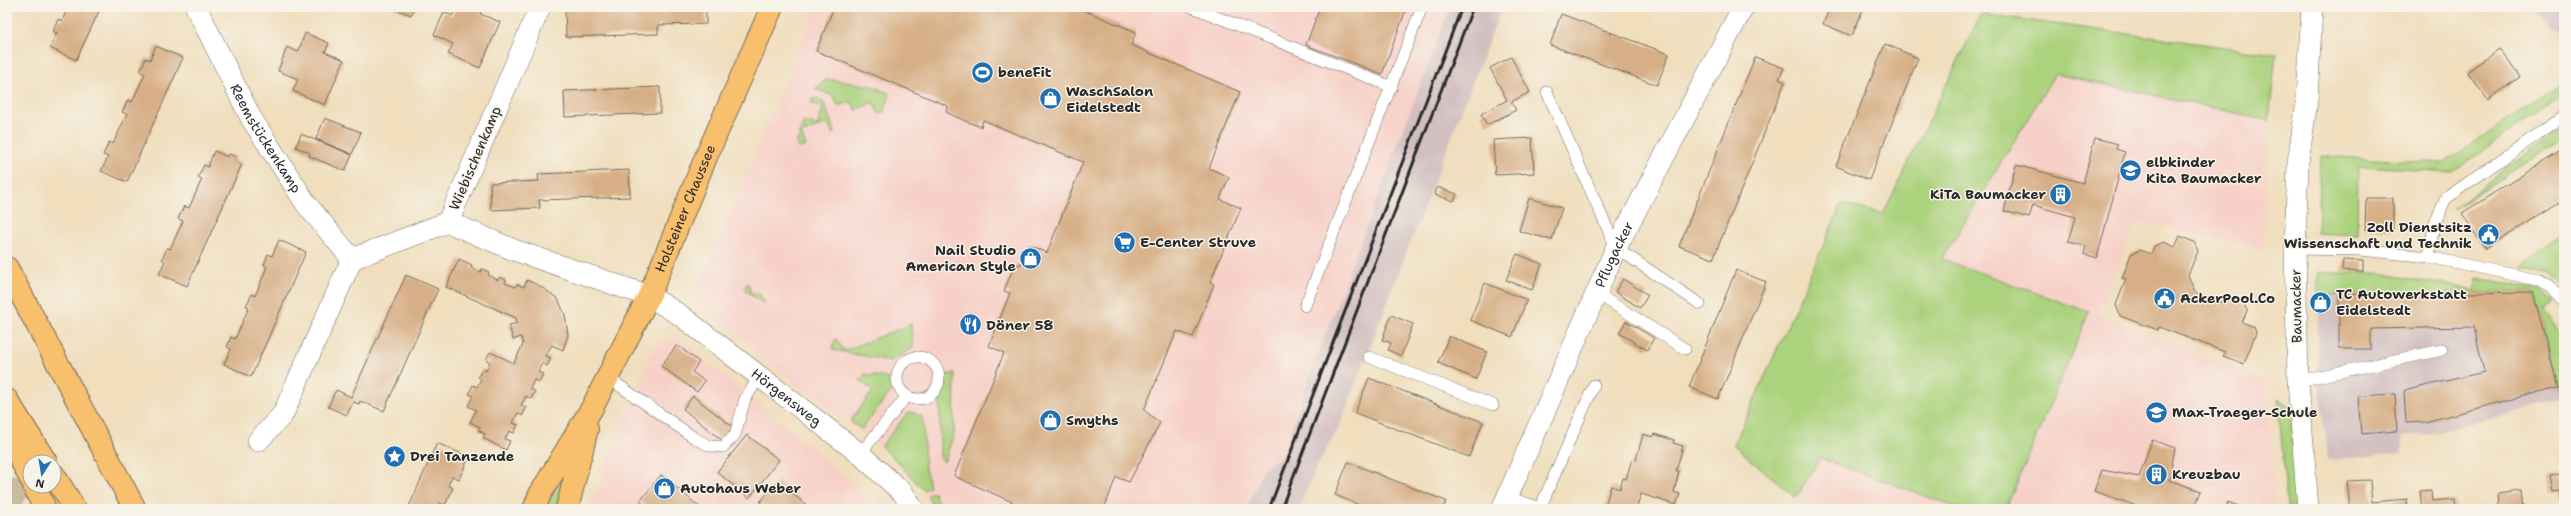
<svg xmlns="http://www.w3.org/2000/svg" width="2571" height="516" font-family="'Shantell Sans',sans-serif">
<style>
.built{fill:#f7d1c8}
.industrial{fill:#d2bfc0}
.green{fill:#abd27d;stroke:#6b7e54}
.building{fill:#d7af86}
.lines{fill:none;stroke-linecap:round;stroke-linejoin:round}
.motorway-tunnel{stroke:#c9baa0;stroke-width:22;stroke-dasharray:22 11;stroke-linecap:butt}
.service-casing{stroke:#706a5e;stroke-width:12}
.minor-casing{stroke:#706a5e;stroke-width:22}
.primary-casing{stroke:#706a5e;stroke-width:24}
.motorway-casing{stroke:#706a5e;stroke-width:24}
.service{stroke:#fff;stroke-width:11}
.minor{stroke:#fff;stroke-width:21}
.primary{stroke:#f8bf6c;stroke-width:22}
.motorway{stroke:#f8bf6c;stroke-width:22}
.rail{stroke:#2b2b2b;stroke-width:3}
.labels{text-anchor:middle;stroke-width:3;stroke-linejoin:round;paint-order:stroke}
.poi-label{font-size:14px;font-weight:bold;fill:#2b2b2b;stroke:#f7f3e8;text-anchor:start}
.street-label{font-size:14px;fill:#2b2b2b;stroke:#f7f3e8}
</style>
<rect width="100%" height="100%" fill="#f7f3e8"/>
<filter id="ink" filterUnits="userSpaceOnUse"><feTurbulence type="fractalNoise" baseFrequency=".025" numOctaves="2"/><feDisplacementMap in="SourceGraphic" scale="8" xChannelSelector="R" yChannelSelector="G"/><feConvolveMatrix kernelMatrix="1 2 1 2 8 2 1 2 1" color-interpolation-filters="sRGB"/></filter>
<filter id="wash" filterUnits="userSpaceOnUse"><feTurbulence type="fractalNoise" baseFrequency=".012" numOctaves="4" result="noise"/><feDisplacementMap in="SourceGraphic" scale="16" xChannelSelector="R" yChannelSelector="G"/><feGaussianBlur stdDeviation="0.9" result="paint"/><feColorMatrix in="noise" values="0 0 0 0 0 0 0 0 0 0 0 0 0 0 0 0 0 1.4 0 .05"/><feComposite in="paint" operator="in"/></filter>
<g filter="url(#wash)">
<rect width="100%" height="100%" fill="#f0debd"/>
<!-- built -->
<g class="built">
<path d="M817,7H1450L1303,394L1284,454L1263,469L1247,509H934L923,490L897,461L786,376L703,304L696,288L704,275Z"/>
<path d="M2055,74L2269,120L2263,249L2137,221L2098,315L2266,381L2275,509H2006L2089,312L1942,259Z"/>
<path d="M678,338L848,478L875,509H589L651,355L657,344Z"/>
<path d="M1820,458L1962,509H1808L1796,498Z"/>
</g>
<!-- industrial -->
<g class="industrial">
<path d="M1450,7H1502L1338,429L1316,468L1299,509H1247L1263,469L1284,454L1303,394Z"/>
<path d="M2534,7H2564V31L2553,28Z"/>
<path d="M2533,292L2562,400L2431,434L2402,437L2403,453L2327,460L2318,366V295Z"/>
</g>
<!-- green -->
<g class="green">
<path d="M1981,14L2276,54L2269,120L2055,74L1942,259L2089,312L2006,509H1962L1820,458L1796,498L1734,445L1842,204L1883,214Z"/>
<path d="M827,79L872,86L890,94L884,112L879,114L873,102L856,110L852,102L838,106L834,96L815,89Z"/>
<path d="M2564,82V93L2453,172L2358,167L2357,235L2318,233L2321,156L2444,163Z"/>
<path d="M813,98L819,99L824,103L835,132L833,135L827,123L801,134L806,146L799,148L796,144L804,122L817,126L823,108L811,103Z"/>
<path d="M2564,125V139L2453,209L2560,128Z"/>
<path d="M2560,242H2564V289L2551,277L2521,268Z"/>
<path d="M2318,273H2378L2474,290L2477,277L2539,290L2552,302L2542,311L2564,338V400L2558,387L2533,292L2318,295Z"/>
<path d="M748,283L752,295L759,292L764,304L746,291L745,286Z"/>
<path d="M911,324L913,348L891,361L834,350L832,347L836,339L844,351Z"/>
<path d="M955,373L954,434L944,462L940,457V395L945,375Z"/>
<path d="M865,374L887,378L892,390L862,429L851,423L853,417L873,391L860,380Z"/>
<path d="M2278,398L2290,407L2299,506L2287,507Z"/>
<path d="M911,412L921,416L923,421L925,469L930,487L923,490L897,461L883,448L882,445L906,415Z"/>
<path d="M568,462L563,487L554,509H545Z"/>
<path d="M931,493H934L937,501L950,509H934L927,496Z"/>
</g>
<g id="blocks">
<!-- building -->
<g class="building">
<path d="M68,7H101L76,60L50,48L57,33L53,31L58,19L62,21Z"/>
<path d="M391,7H415L411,15Z"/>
<path d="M456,7H483L480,14L500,22L480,68L448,54L453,44L434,35L444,12L452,16Z"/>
<path d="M613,7H706V24L658,25V34L566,37L565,9Z"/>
<path d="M834,7H1076L1136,32L1131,45L1240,92L1209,168L1229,177L1220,199L1241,208L1210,282L1214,284L1193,337L1177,331L1144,410L1160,423L1129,482L1116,477L1104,509H1028L954,476L1004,353L989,346L1010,293L1004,291L1015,264L1020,265L1029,245L1047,253L1083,162L983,120L981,127L963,120L946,112L948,106L816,51Z"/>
<path d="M1320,7H1407L1382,74L1306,45Z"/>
<path d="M1830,7H1864L1852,36L1823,24Z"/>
<path d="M1561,14L1669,54L1657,85L1550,45Z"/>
<path d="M305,33L329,43L325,52L344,60L325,105L293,91L298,79L278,71L287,47L298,52Z"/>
<path d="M1885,44L1918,58L1869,180L1836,166Z"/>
<path d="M156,46L183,58L127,182L101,171L108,157L103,155L109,142L113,144L127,114L122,112L128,100L132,102L145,74L140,71L146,58L150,60Z"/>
<path d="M2499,49L2520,77L2488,100L2467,72Z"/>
<path d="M1511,57L1530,92L1511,102L1516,110L1487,125L1481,114L1507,100L1490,68Z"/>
<path d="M1755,57L1784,68L1779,79L1785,82L1713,259L1679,246Z"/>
<path d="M660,87V113L565,117L564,91Z"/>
<path d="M325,118L361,132L352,154L316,139Z"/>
<path d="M301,134L352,155L345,171L309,156L310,153L296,147Z"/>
<path d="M1532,138L1534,173L1495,175L1493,140Z"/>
<path d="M2095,138L2118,144L2116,149L2125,152L2097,258L2084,254L2086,246L2068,242L2075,217L2033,205L2029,218L2004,211L2016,165L2083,183Z"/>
<path d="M2564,149V200L2485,249L2462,213Z"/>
<path d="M214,151L228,157L229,154L236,157L235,161L242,164L187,286L159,274L165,261L162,259L167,248L170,249L183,221L178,219L184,206L189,208L202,179L198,177L204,165L208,167Z"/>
<path d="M629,170L630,197L539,200L540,208L491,210L490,183L539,181L538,174Z"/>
<path d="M1437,187L1457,194L1454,201L1435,195Z"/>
<path d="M1529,198L1562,208L1552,240L1519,231Z"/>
<path d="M2366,198H2393V230L2365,229Z"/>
<path d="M2180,236L2194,242L2198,251L2188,275L2195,292L2223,303L2226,295L2243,302L2247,311L2242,322L2254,327L2256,333L2244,364L2223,356L2225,352L2159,327L2158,330L2120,316L2116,305L2126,279L2122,278L2131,254L2140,250L2151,254L2154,246L2164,242L2175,247Z"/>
<path d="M279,240L306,252L251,377L224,364L231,349L227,347L231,337L235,339L249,307L246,306L252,294L255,296L267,267L264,265L268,254L272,256Z"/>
<path d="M1517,254L1542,264L1532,290L1506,280Z"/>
<path d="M459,259L472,265L471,268L481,272L482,269L489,272L488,275L498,280L500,277L506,280L505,283L515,287L517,284L524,287L527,280L540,286L558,299L565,315L568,335L563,350L552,345L545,356L551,358L547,366L542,363L538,372L543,374L539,382L534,380L530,389L535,391L531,399L526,396L521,405L526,408L522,416L518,413L513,423L518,425L514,433L509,431L505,439L510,441L506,450L483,438L485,434L478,430L480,427L470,422L476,410L468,406L473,396L469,394L473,385L477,387L481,379L478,377L482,369L486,371L490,362L486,360L490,352L514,363L523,344L521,337L513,340L509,325L517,323L516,318L446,287Z"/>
<path d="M2343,260L2363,261V272L2342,271Z"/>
<path d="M1736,270L1766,282L1718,399L1689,387Z"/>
<path d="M406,275L438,289L384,411L360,401L359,404L353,402L347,415L328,407L336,390L351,397Z"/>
<path d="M1623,279L1648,295L1640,308L1615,292Z"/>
<path d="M1485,283L1527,300L1512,337L1470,320Z"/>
<path d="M2533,292L2558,387L2425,422L2406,423L2404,391L2484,372L2474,327L2371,329V349H2339V295Z"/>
<path d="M1391,315L1413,324L1401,356L1388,350L1391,343L1382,340Z"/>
<path d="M1626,321L1654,338L1647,350L1619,333Z"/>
<path d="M1449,336L1487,352L1476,379L1438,363Z"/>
<path d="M677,345L699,362L692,372L705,381L697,392L661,366Z"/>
<path d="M1369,378L1483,422L1469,457L1355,413Z"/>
<path d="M2395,394L2397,431L2361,434L2358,396Z"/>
<path d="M693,396L733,427L723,441L683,409Z"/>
<path d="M1643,434L1653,437L1654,434L1674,440L1673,443L1683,446L1676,471H1679L1674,492L1680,494L1676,505L1641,494L1636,509H1604L1611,486L1620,489L1623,478L1626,479L1632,459L1636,460Z"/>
<path d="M747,435L779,460L749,498L717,472Z"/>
<path d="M2152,440L2175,448L2169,480L2201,491L2194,509H2133L2134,505L2094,491L2102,470L2139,477Z"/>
<path d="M437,443L469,457L459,479L452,476L448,485L453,488L445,505L439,502L436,509H408Z"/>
<path d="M1348,462L1446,501L1443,509H1369L1335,495Z"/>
<path d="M2560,473L2561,480H2564V507L2561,492L2552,493L2549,475Z"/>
<path d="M661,475L702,509H649L640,501Z"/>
<path d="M2370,480L2372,502L2407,499L2408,509H2350L2347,481Z"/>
<path d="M778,481L811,509H768L760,502Z"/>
<path d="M2431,490L2432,501L2455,499L2456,509H2422L2420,491Z"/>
<path d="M2522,490L2524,509H2499L2498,493Z"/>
<path d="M2228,502L2246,509H2226Z"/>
</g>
</g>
</g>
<g filter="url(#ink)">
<use href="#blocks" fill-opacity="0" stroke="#706a5e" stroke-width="1"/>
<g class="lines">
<!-- motorway-tunnel -->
<path class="motorway-tunnel" d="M7,487L40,509"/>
<defs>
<g id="service">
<path d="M1192,7L1392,87"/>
<path d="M1547,92L1616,248L1700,304"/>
<path d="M2295,249L2360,250L2429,257L2538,280L2548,286L2564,302"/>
<path d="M2429,257L2434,225L2446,198L2564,116"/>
<path d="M1596,293L1685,349"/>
<path d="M1305,306L1422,7"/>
<circle cx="918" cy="378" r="21"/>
<path d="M1369,357L1493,405"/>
<path d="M607,377L696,439L710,446L723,447L735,435L745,399L760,376"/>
<path d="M2298,381L2442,350"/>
<path d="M860,454L907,396"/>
<path d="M1507,497L1544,509"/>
<path d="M1540,508L1594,385"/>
</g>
<g id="minor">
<path id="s1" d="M196,7L251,118L307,205L352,259"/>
<path id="s2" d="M540,7L448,222L514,250L649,296L680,315L860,454L903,493L913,509"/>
<path d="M258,441L283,414L352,259L448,222"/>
<path id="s3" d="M1502,509L1616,248L1743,7"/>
<path d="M2308,509L2298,381L2295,249L2298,162L2307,101L2312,7"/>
</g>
<g id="primary">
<path id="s4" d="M534,509L540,494L592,408L649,296L706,157L772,7"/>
<path d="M567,509L587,429"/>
</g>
<g id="motorway">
<path d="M7,268L135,509"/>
<path d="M7,400L46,462"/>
<path d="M7,431L30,478"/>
<path d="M54,475L75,509"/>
<path d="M34,486L45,509"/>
</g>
</defs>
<!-- service casing -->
<use href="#service" class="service-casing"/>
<!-- minor casing -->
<use href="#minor" class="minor-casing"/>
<!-- primary casing -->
<use href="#primary" class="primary-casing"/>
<!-- motorway casing -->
<use href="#motorway" class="motorway-casing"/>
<!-- service -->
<use href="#service" class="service"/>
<!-- minor -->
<use href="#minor" class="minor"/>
<!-- primary -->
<use href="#primary" class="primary"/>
<!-- motorway -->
<use href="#motorway" class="motorway"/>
<!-- rail -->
<g class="rail">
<path d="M1269,509L1462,7"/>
<path d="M1281,509L1473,7"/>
</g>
</g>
</g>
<!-- icons -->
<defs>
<symbol id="stadium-disc" viewBox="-11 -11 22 22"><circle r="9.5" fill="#1f6fb2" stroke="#f7f3e8"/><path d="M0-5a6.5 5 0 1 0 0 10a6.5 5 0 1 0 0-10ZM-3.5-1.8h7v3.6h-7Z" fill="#fff"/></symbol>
<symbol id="shop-disc" viewBox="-11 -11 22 22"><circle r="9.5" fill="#1f6fb2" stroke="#f7f3e8"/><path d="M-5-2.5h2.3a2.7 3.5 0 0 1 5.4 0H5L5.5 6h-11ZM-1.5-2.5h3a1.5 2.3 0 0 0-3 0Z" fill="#fff"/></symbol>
<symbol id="school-disc" viewBox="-11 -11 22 22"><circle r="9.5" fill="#1f6fb2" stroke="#f7f3e8"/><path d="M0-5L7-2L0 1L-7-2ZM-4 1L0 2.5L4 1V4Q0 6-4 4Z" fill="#fff"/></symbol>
<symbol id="building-disc" viewBox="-11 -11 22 22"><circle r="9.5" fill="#1f6fb2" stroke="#f7f3e8"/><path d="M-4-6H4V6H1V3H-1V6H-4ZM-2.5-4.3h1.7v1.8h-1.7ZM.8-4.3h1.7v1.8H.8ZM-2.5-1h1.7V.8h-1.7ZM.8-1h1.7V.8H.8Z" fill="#fff"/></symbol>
<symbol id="civic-disc" viewBox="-11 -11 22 22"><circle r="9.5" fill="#1f6fb2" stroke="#f7f3e8"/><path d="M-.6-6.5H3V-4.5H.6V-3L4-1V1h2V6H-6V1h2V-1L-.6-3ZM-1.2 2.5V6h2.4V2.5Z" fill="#fff"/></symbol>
<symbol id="supermarket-disc" viewBox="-11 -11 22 22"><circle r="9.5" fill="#1f6fb2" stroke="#f7f3e8"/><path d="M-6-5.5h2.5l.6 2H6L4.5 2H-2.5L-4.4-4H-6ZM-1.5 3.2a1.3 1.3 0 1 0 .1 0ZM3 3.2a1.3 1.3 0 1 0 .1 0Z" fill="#fff"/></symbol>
<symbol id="restaurant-disc" viewBox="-11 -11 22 22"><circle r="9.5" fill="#1f6fb2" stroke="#f7f3e8"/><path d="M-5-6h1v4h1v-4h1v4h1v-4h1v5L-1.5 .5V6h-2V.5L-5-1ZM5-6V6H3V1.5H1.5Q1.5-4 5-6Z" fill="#fff"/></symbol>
<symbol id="sight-disc" viewBox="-11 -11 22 22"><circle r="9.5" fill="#1f6fb2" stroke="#f7f3e8"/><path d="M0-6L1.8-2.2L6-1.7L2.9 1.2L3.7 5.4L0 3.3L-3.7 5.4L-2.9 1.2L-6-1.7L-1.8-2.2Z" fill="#fff"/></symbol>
</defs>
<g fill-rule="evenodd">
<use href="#stadium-disc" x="970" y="60" width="25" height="25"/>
<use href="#shop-disc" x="1038" y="86" width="25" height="25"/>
<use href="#school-disc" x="2118" y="158" width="25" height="25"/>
<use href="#building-disc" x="2048" y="182" width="25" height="25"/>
<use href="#civic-disc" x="2476" y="222" width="25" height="25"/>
<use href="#supermarket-disc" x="1112" y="230" width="25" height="25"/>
<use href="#shop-disc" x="1018" y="246" width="25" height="25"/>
<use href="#civic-disc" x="2152" y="286" width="25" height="25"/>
<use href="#shop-disc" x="2308" y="290" width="25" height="25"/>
<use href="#restaurant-disc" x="958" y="312" width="25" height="25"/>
<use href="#school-disc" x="2144" y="400" width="25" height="25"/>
<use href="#shop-disc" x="1038" y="408" width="25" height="25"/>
<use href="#sight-disc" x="382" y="444" width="25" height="25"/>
<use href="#building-disc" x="2144" y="462" width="25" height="25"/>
<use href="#shop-disc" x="652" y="476" width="25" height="25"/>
</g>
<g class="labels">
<!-- poi labels -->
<g class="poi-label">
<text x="998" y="77">beneFit</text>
<text x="1066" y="96">WaschSalon<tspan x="1066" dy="16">Eidelstedt</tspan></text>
<text x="2146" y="167">elbkinder<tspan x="2146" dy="16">Kita Baumacker</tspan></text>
<text x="2046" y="199" text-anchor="end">KiTa Baumacker</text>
<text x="2472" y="232" text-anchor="end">Zoll Dienstsitz<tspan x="2472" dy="16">Wissenschaft und Technik</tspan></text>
<text x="1140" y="247">E-Center Struve</text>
<text x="1016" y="255" text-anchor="end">Nail Studio<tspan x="1016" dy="16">American Style</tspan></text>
<text x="2336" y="299">TC Autowerkstatt<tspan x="2336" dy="16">Eidelstedt</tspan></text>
<text x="2180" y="303">AckerPool.Co</text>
<text x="986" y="330">Döner 58</text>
<text x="2172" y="417">Max-Traeger-Schule</text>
<text x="1066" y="425">Smyths</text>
<text x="410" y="461">Drei Tanzende</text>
<text x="2172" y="479">Kreuzbau</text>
<text x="680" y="493">Autohaus Weber</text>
</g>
<!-- street labels -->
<g class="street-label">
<text dy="5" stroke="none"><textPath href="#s1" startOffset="149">Reemstückenkamp</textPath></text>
<text transform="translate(475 158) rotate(-67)" y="5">Wiebischenkamp</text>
<text dy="5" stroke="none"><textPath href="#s4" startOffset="337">Holsteiner Chaussee</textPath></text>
<text dy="5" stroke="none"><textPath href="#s3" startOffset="278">Pflugacker</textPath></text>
<text transform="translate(2296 306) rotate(-91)" y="5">Baumacker</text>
<text dy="5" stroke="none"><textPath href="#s2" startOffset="619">Hörgensweg</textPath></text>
</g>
</g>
<!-- margin -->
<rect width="2571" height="516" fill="none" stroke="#f7f3e8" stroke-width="24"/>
<!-- north arrow -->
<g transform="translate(42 474) rotate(192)"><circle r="19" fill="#f7f3e8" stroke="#a5a39c"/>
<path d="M0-3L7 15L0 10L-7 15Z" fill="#1f6fb2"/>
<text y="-6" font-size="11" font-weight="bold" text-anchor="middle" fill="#2b2b2b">N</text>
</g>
</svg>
